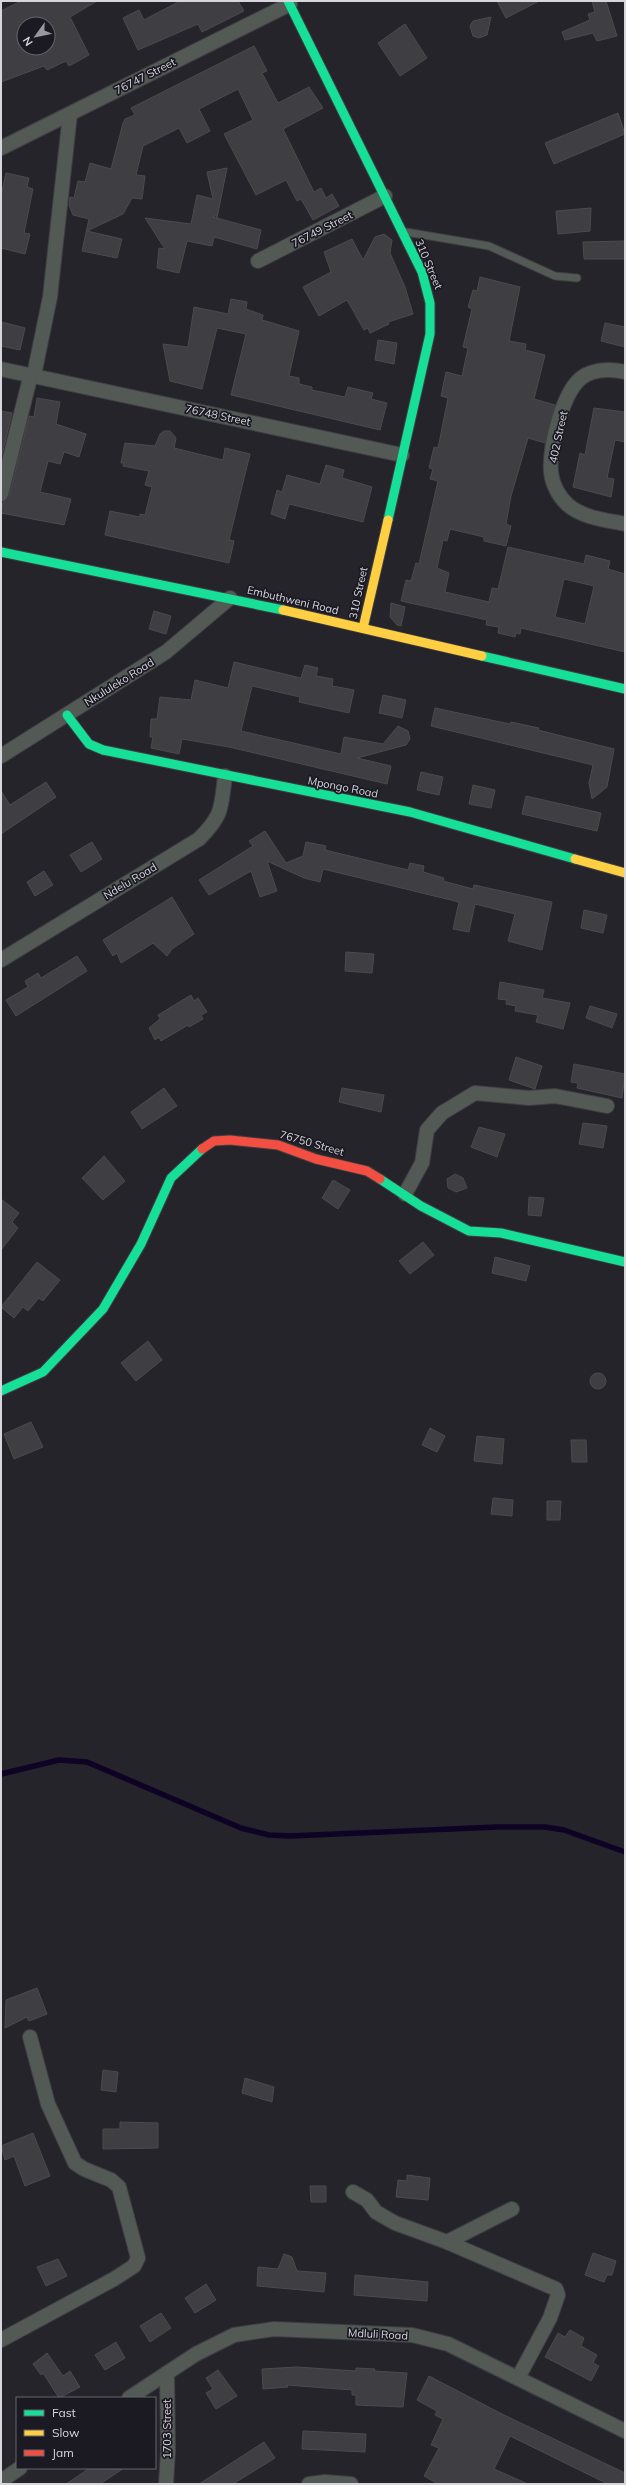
<svg xmlns="http://www.w3.org/2000/svg" width="626" height="2485" font-family="Mulish,sans-serif">
<style>
.lines{fill:none;stroke-linecap:round;stroke-linejoin:round}
.stream{stroke:#0f0325;stroke-width:5.5}
.building{fill:#3f3e42;stroke:#4b4a4f;fill-rule:evenodd}
.lane-casing{stroke:#3f3e42;stroke-width:9}
.street-casing{stroke:#3f3e42;stroke-width:16}
.fast-casing{stroke:#3f3e42;stroke-width:11}
.slow-casing{stroke:#3f3e42;stroke-width:11}
.jam-casing{stroke:#3f3e42;stroke-width:11}
.lane{stroke:#535a56;stroke-width:7}
.street{stroke:#535a56;stroke-width:14}
.fast{stroke:#16e098;stroke-width:9}
.slow{stroke:#ffcf43;stroke-width:9}
.jam{stroke:#f24e42;stroke-width:9}
.labels{text-anchor:middle;stroke-width:3.5;stroke-linejoin:round;paint-order:stroke}
.street-label{font-size:11px;fill:#d7d6dd;stroke:#1b1922}
</style>
<rect width="100%" height="100%" fill="#25242a"/>
<g class="lines">
<!-- stream -->
<path class="stream" d="M1,1774L59,1760L87,1762L241,1828L269,1835L290,1836L497,1827H545L564,1830L625,1852"/>
</g>
<!-- building -->
<g class="building">
<path d="M21,1H97L70,17L89,55L69,66L66,61L47,70L44,66L1,82V11ZM24,24H48V48H24Z"/>
<path d="M180,1H238L244,11L202,32L198,24L138,50L123,18L139,10L144,20Z"/>
<path d="M497,1H539L506,18Z"/>
<path d="M592,1H606L617,36L597,41L593,33L565,40L562,32L590,20L588,14L595,12Z"/>
<path d="M491,17L487,35L479,38L473,36L470,26L473,21Z"/>
<path d="M405,24L427,58L400,76L378,43Z"/>
<path d="M254,46L267,71L262,73L278,103L309,87L323,108L283,129L314,192L321,188L326,198L332,194L339,206L313,220L301,199L297,201L286,180L256,195L224,134L253,120L238,89L199,109L210,131L187,143L179,128L143,146L136,175L145,176L142,199L132,198L123,214L87,231L122,239L117,258L82,251L89,219L73,215L69,205L70,197L74,198L78,181L85,182L90,163L111,169L123,123L125,119L135,115L131,108Z"/>
<path d="M618,113L625,134L554,164L545,143Z"/>
<path d="M227,168L217,218V215L213,217L261,230L257,249L214,237L212,246L187,241L179,273L157,268L159,248L165,249L145,218L191,224L197,195L213,199L207,172Z"/>
<path d="M6,173L29,178L27,187L33,189L24,233L30,234L25,254L1,248V196Z"/>
<path d="M591,208L590,231L558,234L556,211Z"/>
<path d="M384,234L392,240L390,253L405,287L413,314L388,322L389,324L370,333L368,328L364,330L347,300L319,316L303,287L331,272L324,252L352,239L363,260L375,237Z"/>
<path d="M625,241V259H584L583,242Z"/>
<path d="M480,277L520,287L509,341L526,344L525,350L545,355L534,399L555,405L545,443L528,438L511,496L506,524L511,526L506,546L484,541V537L450,529L447,541L443,540L437,568L449,573L445,592L489,602L492,588L498,589L508,547L584,564L586,555L610,561L608,569L625,574V652L521,628L520,634L516,633L515,637L498,633L499,627L486,625L487,620L401,601L406,580L411,581L416,563L419,564L438,481L430,479L433,469L429,468L434,447L438,448L448,398L441,396L446,372L462,376L468,348L463,347L472,309L468,307L473,290L477,291ZM564,579L594,586L585,624L555,617Z"/>
<path d="M231,299L247,302L246,309L263,315L262,320L299,331L289,376L299,378V384L312,387V390L345,397L348,387L373,393L371,399L387,403L380,430L231,395L246,334L217,328L202,389L170,381L163,344L188,347L194,307L228,314Z"/>
<path d="M1,322L25,328L20,350L1,346Z"/>
<path d="M605,323L625,327V347L601,341Z"/>
<path d="M378,340L397,343L394,364L375,360Z"/>
<path d="M37,398L60,402L56,424L86,434L79,457L64,452L60,464L48,461L40,492L71,499L64,525L1,513L3,502L9,496L29,416L34,417Z"/>
<path d="M594,408L625,412V442L615,440L607,478L614,479L611,497L573,487L580,453L585,455Z"/>
<path d="M1,411L12,413L1,459Z"/>
<path d="M164,431H170L176,438L174,448L223,460L225,448L250,454L229,540L234,541L229,563L105,535L110,511L140,517V514L145,515L152,487L145,485L149,471L123,466L124,463H121L125,443L155,446L160,434Z"/>
<path d="M326,465L344,470L342,478L372,487L363,522L289,504L285,519L271,514L277,490L282,492L287,475L320,484Z"/>
<path d="M391,603L405,607L401,626L397,625L390,617Z"/>
<path d="M154,611L171,616L166,634L149,629Z"/>
<path d="M234,662L301,678L305,665L318,668L316,676L333,679L332,686L354,690L349,713L299,702L300,697L252,686L241,731L341,754L344,737L383,744L398,726L408,731L410,739L406,745L357,758L391,766L387,784L229,747L182,739L179,754L151,748L153,737H150L151,719H157L160,697L191,700L195,680L228,688Z"/>
<path d="M383,695L406,700L402,718L379,713Z"/>
<path d="M435,708L510,724L511,722L539,728L538,730L614,749L607,787L592,799L589,783L593,765L431,726Z"/>
<path d="M421,772L443,777L439,795L417,790Z"/>
<path d="M46,782L56,797L1,834V791L10,805Z"/>
<path d="M473,785L495,790L491,808L469,804Z"/>
<path d="M526,796L601,813L597,831L522,814Z"/>
<path d="M265,831L286,863L303,856L306,842L326,846L325,850L408,870L410,863L424,866L423,872L444,878L443,881L473,889L474,885L552,902L542,950L508,941L515,914L475,904L469,932L453,929L459,902L323,869L320,882L304,878L267,861L277,891L260,897L251,871L209,895L199,880L253,846L249,841Z"/>
<path d="M92,842L102,859L81,872L70,855Z"/>
<path d="M44,871L53,885L35,896L27,882Z"/>
<path d="M172,897L194,934L172,949L167,956L153,943L121,963L117,953L113,956L103,940Z"/>
<path d="M584,910L607,915L603,933L581,928Z"/>
<path d="M346,952L374,954L372,973L345,971Z"/>
<path d="M77,956L87,971L16,1016L6,1000L28,987L25,981L38,973L41,978Z"/>
<path d="M500,982L544,990L542,998L570,1003L563,1029L536,1022L538,1015L515,1011L516,1006L506,1004L507,1000L498,999Z"/>
<path d="M191,995L194,1001L198,998L207,1012L201,1015L203,1019L189,1027L188,1025L161,1041L159,1037L155,1040L149,1028L160,1019L158,1015Z"/>
<path d="M590,1006L617,1014L612,1028L586,1018Z"/>
<path d="M516,1057L542,1066L535,1089L509,1080Z"/>
<path d="M574,1064L625,1074L622,1098L577,1088L578,1083L571,1082Z"/>
<path d="M164,1088L177,1106L142,1129L131,1112Z"/>
<path d="M342,1088L384,1095L381,1112L339,1102Z"/>
<path d="M583,1123L607,1126L603,1148L579,1144Z"/>
<path d="M479,1127L505,1134L497,1157L471,1147Z"/>
<path d="M104,1156L125,1181L103,1200L82,1178Z"/>
<path d="M455,1174L463,1178L467,1188L456,1192L448,1188L447,1179Z"/>
<path d="M333,1180L350,1190L338,1209L322,1198Z"/>
<path d="M529,1197L544,1198L541,1216L528,1215Z"/>
<path d="M1,1199L19,1213L12,1222L18,1228L1,1250Z"/>
<path d="M423,1242L434,1255L410,1274L399,1261Z"/>
<path d="M495,1257L530,1266L526,1281L492,1273Z"/>
<path d="M37,1262L60,1280L43,1301L39,1298L28,1311L23,1307L14,1318L1,1307Z"/>
<path d="M148,1341L162,1360L136,1381L121,1363Z"/>
<circle cx="598" cy="1381" r="8"/>
<path d="M31,1422L43,1447L14,1459L4,1434Z"/>
<path d="M430,1428L445,1436L437,1452L422,1445Z"/>
<path d="M477,1436L504,1439L502,1464L474,1461Z"/>
<path d="M571,1440H586L587,1462H572Z"/>
<path d="M493,1498L513,1500L512,1516L491,1514Z"/>
<path d="M547,1501H561L560,1520H547Z"/>
<path d="M37,1988L47,2014L29,2021L27,2017L5,2028L6,2000Z"/>
<path d="M103,2070L118,2072L116,2092L101,2090Z"/>
<path d="M245,2078L274,2087L272,2102L242,2093Z"/>
<path d="M120,2122L158,2123V2148L103,2149V2129H120Z"/>
<path d="M33,2133L50,2176L25,2186L14,2156L5,2160L1,2146Z"/>
<path d="M407,2175L430,2178L428,2200L396,2197L398,2180L407,2181Z"/>
<path d="M310,2186H326V2202H311Z"/>
<path d="M593,2253L616,2261L612,2275H607L604,2282L585,2275Z"/>
<path d="M284,2254L292,2257L297,2271L326,2273L324,2292L257,2286L258,2267L278,2269Z"/>
<path d="M58,2259L67,2276L46,2286L37,2267Z"/>
<path d="M355,2275L428,2282L427,2301L354,2295Z"/>
<path d="M206,2284L216,2300L195,2313L185,2298Z"/>
<path d="M161,2313L171,2328L150,2342L140,2326Z"/>
<path d="M570,2330L584,2338L581,2346L597,2355L593,2363L599,2366L591,2381L545,2357L558,2333L565,2337Z"/>
<path d="M116,2342L125,2358L105,2370L95,2355Z"/>
<path d="M47,2353L63,2376L70,2371L80,2387L59,2398L43,2373L41,2375L33,2364Z"/>
<path d="M297,2367L356,2371V2368L375,2369L374,2371L407,2373L403,2407L356,2405V2395H352V2390L287,2385L288,2387L263,2389L262,2369Z"/>
<path d="M218,2370L237,2396L216,2409L206,2393L213,2389L206,2378Z"/>
<path d="M429,2376L502,2414L625,2473V2484H608L510,2436L494,2469L528,2484H438L424,2476L439,2448L431,2445L443,2419L435,2415L437,2411L417,2400Z"/>
<path d="M303,2431L366,2434L365,2452L302,2449Z"/>
<path d="M264,2442L275,2458L233,2484H199Z"/>
<path d="M90,2468H124L100,2484H66Z"/>
</g>
<g class="lines">
<defs>
<path id="lane" d="M406,232L489,246L555,276L577,278"/>
<g id="street">
<path d="M1,148L290,4"/>
<path d="M258,261L385,196"/>
<path d="M1,369L402,455"/>
<path d="M625,372C609,368 588,369 577,382C561,400 549,449 551,472C552,484 559,497 568,505C583,518 606,520 625,524"/>
<path d="M34,375L50,297L70,114"/>
<path d="M1,494L31,374"/>
<path d="M1,756L166,652L230,598"/>
<path d="M1,960L199,839C223,815 221,808 225,776"/>
<path d="M405,1194L422,1163L427,1130L442,1113L475,1093L529,1098L555,1096L607,1106"/>
<path d="M353,2192L367,2200L376,2212L395,2223L447,2242L556,2289L558,2295L550,2318L518,2378"/>
<path d="M447,2242L512,2209"/>
<path d="M1,2340L114,2279L134,2266L138,2258L119,2187L111,2180L84,2169L75,2163L48,2104L30,2037"/>
<path d="M129,2398L196,2354L234,2335L274,2329L388,2334L412,2335L448,2344L625,2431"/>
<path d="M1,2481L20,2468"/>
<path d="M166,2484L168,2451L167,2373"/>
<path d="M309,2484L325,2482L351,2484"/>
</g>
<g id="fast">
<path d="M288,1L422,272L430,303V334L388,520"/>
<path d="M1,552L283,610"/>
<path d="M482,656L625,689"/>
<path d="M67,715L89,744L103,750L410,812L575,859"/>
<path d="M380,1179L421,1206L469,1231L501,1233L625,1262"/>
<path d="M1,1391L43,1372L103,1309L141,1244L171,1178L202,1149"/>
</g>
<g id="slow">
<path d="M283,610L482,656"/>
<path d="M363,628L388,520"/>
<path d="M575,859L625,873"/>
</g>
<path id="jam" d="M202,1149L214,1141L230,1140L278,1145L316,1159L367,1171L380,1179"/>
</defs>
<!-- lane casing -->
<use href="#lane" class="lane-casing"/>
<!-- street casing -->
<use href="#street" class="street-casing"/>
<!-- fast casing -->
<use href="#fast" class="fast-casing"/>
<!-- slow casing -->
<use href="#slow" class="slow-casing"/>
<!-- jam casing -->
<use href="#jam" class="jam-casing"/>
<!-- lane -->
<use href="#lane" class="lane"/>
<!-- street -->
<use href="#street" class="street"/>
<!-- fast -->
<use href="#fast" class="fast"/>
<!-- slow -->
<use href="#slow" class="slow"/>
<!-- jam -->
<use href="#jam" class="jam"/>
</g>
<g class="labels">
<!-- street labels -->
<g class="street-label">
<text transform="translate(145 76) rotate(-27)" y="4">76747 Street</text>
<text transform="translate(322 229) rotate(-27)" y="4">76749 Street</text>
<text transform="translate(429 264) rotate(67)" y="4">310 Street</text>
<text transform="translate(218 415) rotate(12)" y="4">76748 Street</text>
<text transform="translate(558 437) rotate(-78)" y="4">402 Street</text>
<text transform="translate(358 593) rotate(-78)" y="4">310 Street</text>
<text transform="translate(293 600) rotate(13)" y="4">Embuthweni Road</text>
<text transform="translate(119 682) rotate(-32)" y="4">Nkululeko Road</text>
<text transform="translate(343 787) rotate(11)" y="4">Mpongo Road</text>
<text transform="translate(130 881) rotate(-31)" y="4">Ndelu Road</text>
<text transform="translate(312 1143) rotate(16)" y="4">76750 Street</text>
<text transform="translate(378 2334) rotate(3)" y="4">Mdluli Road</text>
<text transform="translate(167 2429) rotate(-90)" y="4">1703 Street</text>
</g>
</g>
<!-- border -->
<rect width="626" height="2485" fill="none" stroke="#d7d6dd" stroke-width="4"/>
<!-- legend -->
<rect x="16" y="2397" width="140" height="72" fill="#1b1922" stroke="#66656d"/>
<rect x="24" y="2410" width="20" height="6" fill="#16e098" stroke="#66656d"/>
<text x="52" y="2417" font-size="12" fill="#d7d6dd">Fast</text>
<rect x="24" y="2430" width="20" height="6" fill="#ffcf43" stroke="#66656d"/>
<text x="52" y="2437" font-size="12" fill="#d7d6dd">Slow</text>
<rect x="24" y="2450" width="20" height="6" fill="#f24e42" stroke="#66656d"/>
<text x="52" y="2457" font-size="12" fill="#d7d6dd">Jam</text>
<!-- north arrow -->
<g transform="translate(36 36) rotate(237)"><circle r="19" fill="#1b1922" stroke="#66656d"/>
<path d="M0-3L7 15L0 10L-7 15Z" fill="#99989e"/>
<text y="-6" font-size="11" font-weight="bold" text-anchor="middle" fill="#d7d6dd">N</text>
</g>
</svg>
